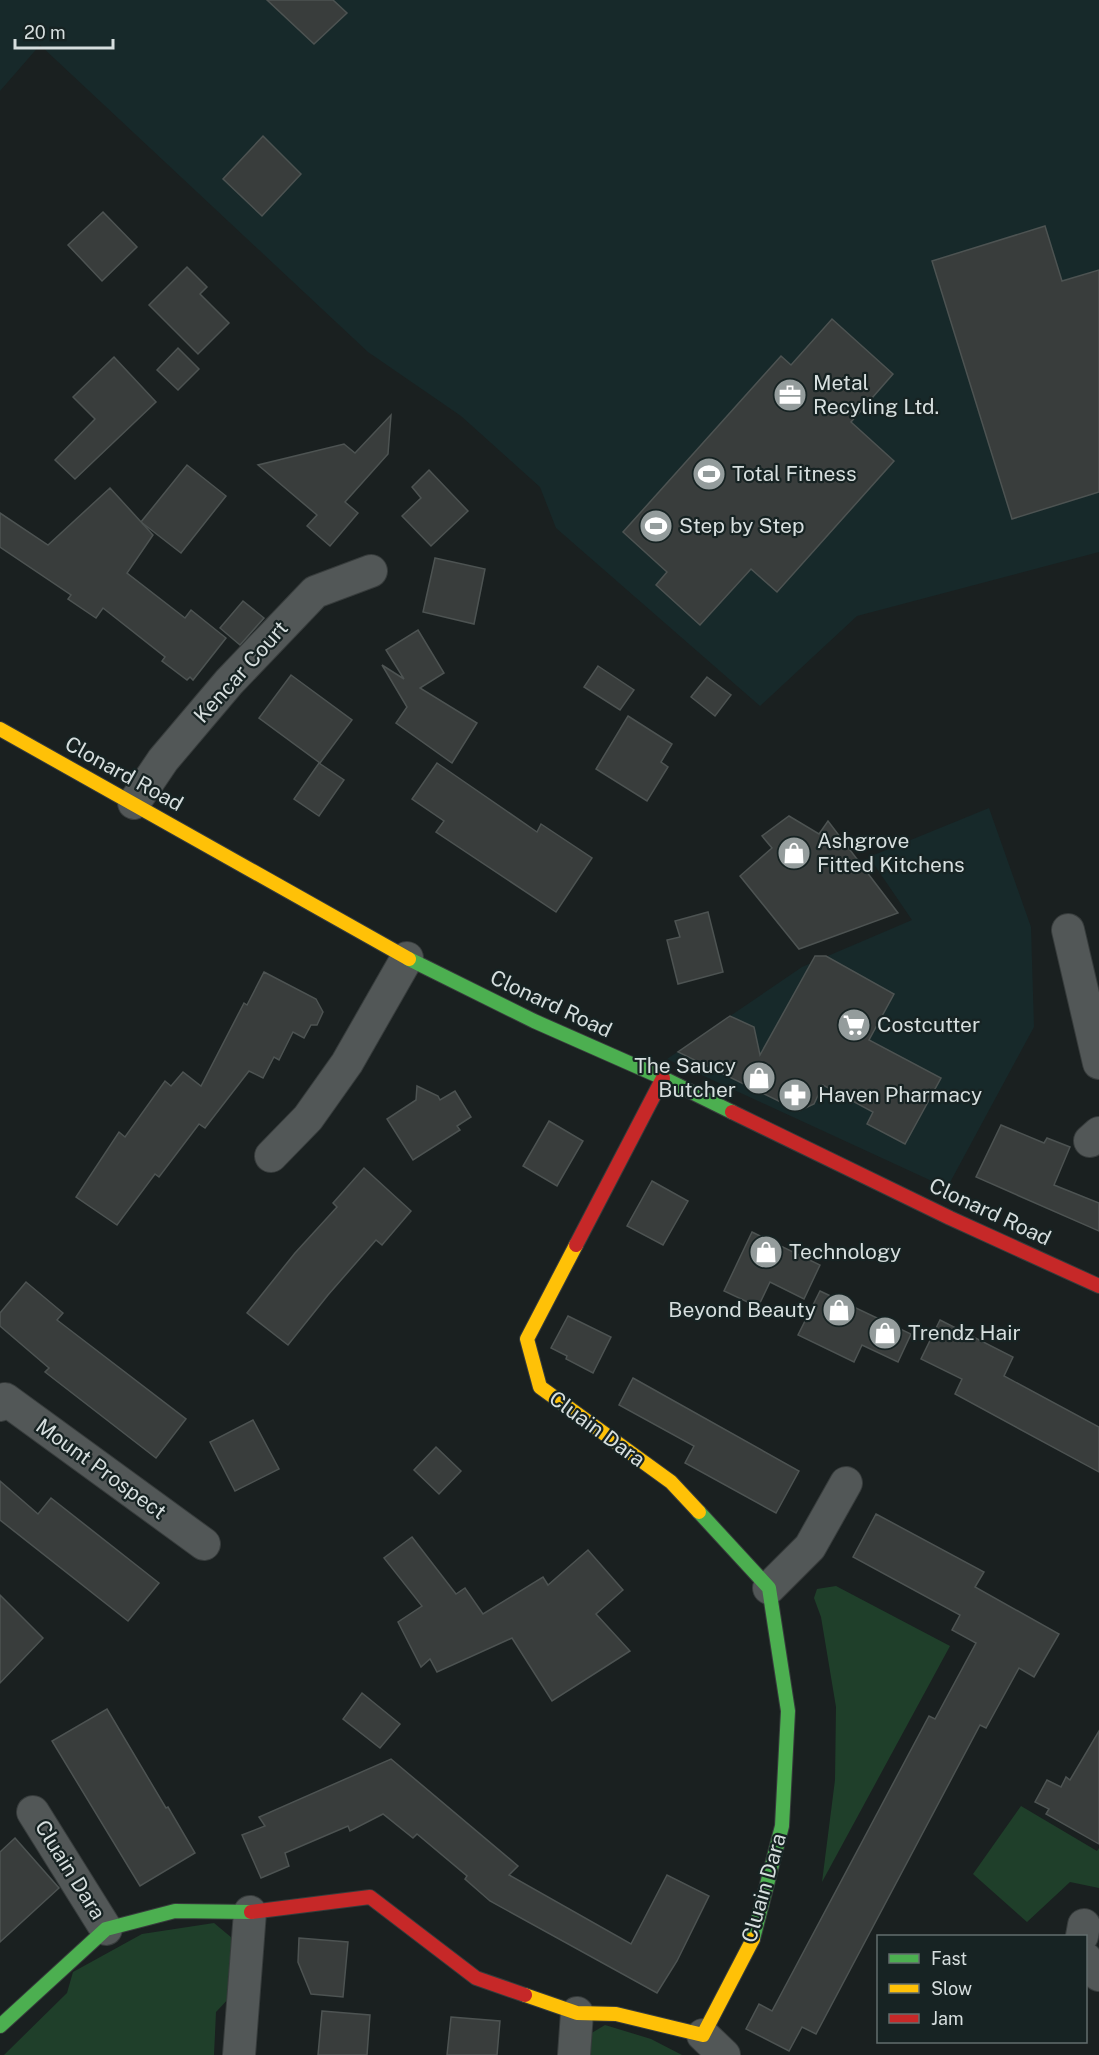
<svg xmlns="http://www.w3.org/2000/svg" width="1099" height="2055" font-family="'Public Sans',sans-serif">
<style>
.built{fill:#17292a}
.green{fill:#1f3f2a}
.building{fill:#393d3c;stroke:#4d5352;stroke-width:1.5}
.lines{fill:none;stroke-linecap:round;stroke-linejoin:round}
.street-casing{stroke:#373c3c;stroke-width:34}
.fast-casing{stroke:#373c3c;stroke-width:16}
.slow-casing{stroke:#373c3c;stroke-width:16}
.jam-casing{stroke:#373c3c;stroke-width:16}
.street{stroke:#525757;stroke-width:32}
.fast{stroke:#4caf50;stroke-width:14}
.slow{stroke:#ffc107;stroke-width:14}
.jam{stroke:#c62828;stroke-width:14}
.labels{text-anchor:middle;stroke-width:4.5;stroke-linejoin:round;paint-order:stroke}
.poi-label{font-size:21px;fill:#d6dede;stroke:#172323;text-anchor:start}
.street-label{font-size:21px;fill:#d6dede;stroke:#172323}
</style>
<rect width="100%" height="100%" fill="#1a2020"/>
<!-- built -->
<g class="built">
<path d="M0,0H1099V552L857,616L760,706L556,528L540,487L461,416L368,352L40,45L0,91Z"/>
<path d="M989,808L1031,927L1034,1027L947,1188L667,1059L802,967L912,920L869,857Z"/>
</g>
<!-- green -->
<g class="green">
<path d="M836,1586L950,1646L822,1882L835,1780L836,1707L821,1617L814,1598L817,1589Z"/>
<path d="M1021,1806L1097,1851L1099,1848V1888L1070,1882L1027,1922L973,1874Z"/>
<path d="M214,1923L232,1938L231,1996L216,2012L214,2055H4L67,1993L73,1972L142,1934Z"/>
<path d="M605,2025L651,2039L682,2055H587L590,2034Z"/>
</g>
<!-- building -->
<g class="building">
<path d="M267,0H333L347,13L314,44Z"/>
<path d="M263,136L301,174L262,216L223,179Z"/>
<path d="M103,212L137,247L102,281L68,245Z"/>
<path d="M1045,226L1062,281L1099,270V492L1012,519L932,261Z"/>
<path d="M187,267L207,287L200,294L229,323L198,354L149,305Z"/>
<path d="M832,319L893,374L851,422L894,461L777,592L751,569L700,625L656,585L667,572L623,532L781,356L791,365Z"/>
<path d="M178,348L199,369L178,390L157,370Z"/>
<path d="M114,357L156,402L75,479L55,460L95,419L73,397Z"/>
<path d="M391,415L388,454L345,502L358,513L330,546L307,526L317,515L258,465L344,444L355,453Z"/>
<path d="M187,465L226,496L181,553L141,522Z"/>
<path d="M429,470L468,511L431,546L402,516L421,498L412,487Z"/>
<path d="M110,488L153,535L127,573L185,618L191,610L226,638L193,680L190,677L187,680L162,661L165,657L103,608L96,618L68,599L71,595L0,547V513L48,545Z"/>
<path d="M435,558L485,569L474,624L423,612Z"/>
<path d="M243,601L264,618L240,645L220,628Z"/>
<path d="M418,630L444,673L420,688L477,723L452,763L396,723L407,707L382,665L404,679L386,650Z"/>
<path d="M598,666L634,690L620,710L584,687Z"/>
<path d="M291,675L352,720L320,763L259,718Z"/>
<path d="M707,677L731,695L715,716L691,697Z"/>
<path d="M628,716L672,744L661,762L668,767L647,801L596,769Z"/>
<path d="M319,763L344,780L319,816L294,799Z"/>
<path d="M437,763L537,832L541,824L592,858L556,912L436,832L444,821L412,799Z"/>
<path d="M789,816L819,834L828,821L898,913L799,949L740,876L772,848L762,836Z"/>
<path d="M708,912L723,972L678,984L667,940L680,937L675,921Z"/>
<path d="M815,956H826L894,994L869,1040L941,1078L905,1144L867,1124L873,1112L823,1085L814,1104L799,1111L678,1052L730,1016L754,1027L760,1055Z"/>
<path d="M264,972L316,999L323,1012L317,1025H311L304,1038L293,1032L279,1060L274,1057L263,1078L249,1071L205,1128L199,1124L159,1177L155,1174L117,1225L76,1197L119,1132L125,1137L165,1081L171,1086L183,1072L201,1086L244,1003L247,1005Z"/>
<path d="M417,1086L438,1096L440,1100L455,1091L471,1117L457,1126L460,1130L413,1160L387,1119L416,1100Z"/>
<path d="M549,1121L583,1141L557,1186L523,1166Z"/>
<path d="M1001,1125L1044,1143L1047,1138L1070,1147L1054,1185L1099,1203V1231L976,1177Z"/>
<path d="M364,1168L411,1211L382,1245L376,1240L328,1295L288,1345L247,1313L295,1253L337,1207L333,1203Z"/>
<path d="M652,1181L688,1201L663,1245L627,1226Z"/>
<path d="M752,1232L820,1265L804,1299L770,1282L758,1307L724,1291Z"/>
<path d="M26,1282L63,1313L57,1320L186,1419L156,1458L45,1372L49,1368L0,1326V1313Z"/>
<path d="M820,1291L911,1334L898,1362L862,1345L854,1362L798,1335Z"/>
<path d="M568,1316L611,1337L593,1373L566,1359L567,1356L551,1348Z"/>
<path d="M940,1320L1013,1357L1004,1376L1099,1427V1472L955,1394L962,1379L921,1359Z"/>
<path d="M633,1378L799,1471L776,1513L685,1463L694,1446L619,1405Z"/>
<path d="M253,1420L279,1469L235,1491L210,1442Z"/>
<path d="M436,1447L461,1471L439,1494L414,1470Z"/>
<path d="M0,1481L38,1514L51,1498L159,1583L128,1621L0,1520Z"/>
<path d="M876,1514L984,1572L975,1587L1059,1634L1034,1677L1019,1668L986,1728L980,1725L816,2034L802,2027L789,2051L746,2029L759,2004L772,2011L929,1716L935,1719L976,1643L952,1630L960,1615L853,1557Z"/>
<path d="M412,1537L456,1594L465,1588L483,1614L543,1577L548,1585L588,1550L623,1590L596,1614L630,1651L552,1701L512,1638L437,1672L430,1659L421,1667L398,1622L422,1606L384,1558Z"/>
<path d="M0,1595L43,1638L0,1683Z"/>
<path d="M362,1693L400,1724L380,1748L343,1719Z"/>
<path d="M107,1709L166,1808L168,1807L195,1853L140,1886L52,1741Z"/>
<path d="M1099,1731V1844L1046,1814L1049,1809L1035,1802L1047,1780L1061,1787L1066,1777L1070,1780Z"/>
<path d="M391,1759L518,1866L509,1875L631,1944L667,1875L709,1896L677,1961L657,1993L490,1901L465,1879L467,1876L417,1834L413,1838L383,1814L350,1831L348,1826L285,1853L289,1866L261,1878L242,1835L265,1826L259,1817Z"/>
<path d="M15,1838L59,1888L0,1942V1852Z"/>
<path d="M299,1938L348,1942L343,1997L311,1994L298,1962Z"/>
<path d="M322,2011L370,2015L367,2055H318Z"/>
<path d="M451,2017L500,2021L497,2055H447Z"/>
</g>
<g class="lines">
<defs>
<g id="street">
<path d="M134,803L163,760L229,682L315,592L371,571"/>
<path d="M1068,930L1099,1063"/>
<path d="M1090,1141L1099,1133"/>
<path d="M271,1156L308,1118L347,1063L407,958"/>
<path d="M0,1405L5,1399L204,1544"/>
<path d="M769,1588L810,1547L846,1483"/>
<path d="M33,1812L106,1929"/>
<path d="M1082,1936L1084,1925"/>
<path d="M1086,1959L1099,1975"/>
<path d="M703,2035L724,2055"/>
<path d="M239,2055L250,1912"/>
<path d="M574,2055L577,2013"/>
</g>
<g id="fast">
<path d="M409,959L534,1021L663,1078L732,1112"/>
<path d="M699,1512L769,1588L788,1711L782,1826L753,1939"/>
<path d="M0,2026L106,1929L175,1911L251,1912"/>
</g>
<g id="slow">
<path d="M0,729L409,959"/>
<path d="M576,1245L527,1339L540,1387L671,1482L699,1512"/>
<path d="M525,1995L577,2013L616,2014L703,2035L753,1939"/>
</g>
<g id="jam">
<path d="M732,1112L950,1218L1099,1286"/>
<path d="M576,1245L663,1078"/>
<path d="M251,1912L370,1897L476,1978L525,1995"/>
</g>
</defs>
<!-- street casing -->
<use href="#street" class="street-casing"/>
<!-- fast casing -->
<use href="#fast" class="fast-casing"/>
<!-- slow casing -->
<use href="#slow" class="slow-casing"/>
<!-- jam casing -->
<use href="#jam" class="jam-casing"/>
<!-- street -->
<use href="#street" class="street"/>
<!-- fast -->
<use href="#fast" class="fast"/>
<!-- slow -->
<use href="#slow" class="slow"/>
<!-- jam -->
<use href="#jam" class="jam"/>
</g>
<!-- icons -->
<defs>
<symbol id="office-disc" viewBox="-11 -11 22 22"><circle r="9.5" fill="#949c9c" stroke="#172323"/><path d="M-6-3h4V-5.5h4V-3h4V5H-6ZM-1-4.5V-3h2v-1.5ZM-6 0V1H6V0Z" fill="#fff"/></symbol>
<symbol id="stadium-disc" viewBox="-11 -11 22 22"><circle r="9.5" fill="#949c9c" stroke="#172323"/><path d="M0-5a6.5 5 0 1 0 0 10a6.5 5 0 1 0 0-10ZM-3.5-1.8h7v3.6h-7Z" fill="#fff"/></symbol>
<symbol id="shop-disc" viewBox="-11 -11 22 22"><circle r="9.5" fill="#949c9c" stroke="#172323"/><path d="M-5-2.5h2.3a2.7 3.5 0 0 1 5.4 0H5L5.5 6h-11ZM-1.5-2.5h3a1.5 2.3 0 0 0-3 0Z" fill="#fff"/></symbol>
<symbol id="supermarket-disc" viewBox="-11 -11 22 22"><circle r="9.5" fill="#949c9c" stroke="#172323"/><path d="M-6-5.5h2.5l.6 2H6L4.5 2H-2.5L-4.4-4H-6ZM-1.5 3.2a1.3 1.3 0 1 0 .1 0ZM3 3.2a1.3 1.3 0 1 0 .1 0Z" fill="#fff"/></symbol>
<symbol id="pharmacy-disc" viewBox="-11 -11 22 22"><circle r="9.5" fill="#949c9c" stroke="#172323"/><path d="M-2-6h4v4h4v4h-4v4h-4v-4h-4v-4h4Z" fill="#fff"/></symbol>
</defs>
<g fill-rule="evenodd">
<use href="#office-disc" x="771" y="376" width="38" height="38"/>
<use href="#stadium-disc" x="690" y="455" width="38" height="38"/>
<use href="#stadium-disc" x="637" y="507" width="38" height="38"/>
<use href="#shop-disc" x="775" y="834" width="38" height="38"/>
<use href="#supermarket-disc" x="835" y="1006" width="38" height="38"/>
<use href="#shop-disc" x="740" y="1059" width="38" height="38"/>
<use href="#pharmacy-disc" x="776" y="1076" width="38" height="38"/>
<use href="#shop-disc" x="747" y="1233" width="38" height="38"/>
<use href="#shop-disc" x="820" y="1291" width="38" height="38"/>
<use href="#shop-disc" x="866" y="1314" width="38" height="38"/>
</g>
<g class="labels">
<!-- poi labels -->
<g class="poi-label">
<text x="813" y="390">Metal<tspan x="813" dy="24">Recyling Ltd.</tspan></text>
<text x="732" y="481">Total Fitness</text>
<text x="679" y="533">Step by Step</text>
<text x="817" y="848">Ashgrove<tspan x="817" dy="24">Fitted Kitchens</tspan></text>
<text x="877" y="1032">Costcutter</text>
<text x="736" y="1073" text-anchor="end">The Saucy<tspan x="736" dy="24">Butcher</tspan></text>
<text x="818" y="1102">Haven Pharmacy</text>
<text x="789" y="1259">Technology</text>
<text x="816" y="1317" text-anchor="end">Beyond Beauty</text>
<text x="908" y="1340">Trendz Hair</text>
</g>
<!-- street labels -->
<g class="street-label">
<text transform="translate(241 672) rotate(-48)" y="7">Kencar Court</text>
<text transform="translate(124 774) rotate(29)" y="7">Clonard Road</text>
<text transform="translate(551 1004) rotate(25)" y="7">Clonard Road</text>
<text transform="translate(990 1212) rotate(25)" y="7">Clonard Road</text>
<text transform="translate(597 1429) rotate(36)" y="7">Cluain Dara</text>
<text transform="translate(101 1469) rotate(36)" y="7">Mount Prospect</text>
<text transform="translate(70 1870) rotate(58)" y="7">Cluain Dara</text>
<text transform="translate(764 1888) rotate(-74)" y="7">Cluain Dara</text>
</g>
</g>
<!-- legend -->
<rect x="877" y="1935" width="210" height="108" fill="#172323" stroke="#636e6e" stroke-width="1.5"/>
<rect x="889" y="1954" width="30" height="9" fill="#4caf50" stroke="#636e6e" stroke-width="1.5"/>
<text x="931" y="1965" font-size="18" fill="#d6dede">Fast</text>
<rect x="889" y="1984" width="30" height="9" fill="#ffc107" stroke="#636e6e" stroke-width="1.5"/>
<text x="931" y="1995" font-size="18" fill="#d6dede">Slow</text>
<rect x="889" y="2014" width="30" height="9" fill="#c62828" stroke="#636e6e" stroke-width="1.5"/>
<text x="931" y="2025" font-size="18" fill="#d6dede">Jam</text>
<!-- scale -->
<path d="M15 39v9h98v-9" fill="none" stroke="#d6dede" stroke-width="3"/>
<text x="24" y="39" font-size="18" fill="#d6dede" stroke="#172323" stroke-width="4.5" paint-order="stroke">20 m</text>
</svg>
